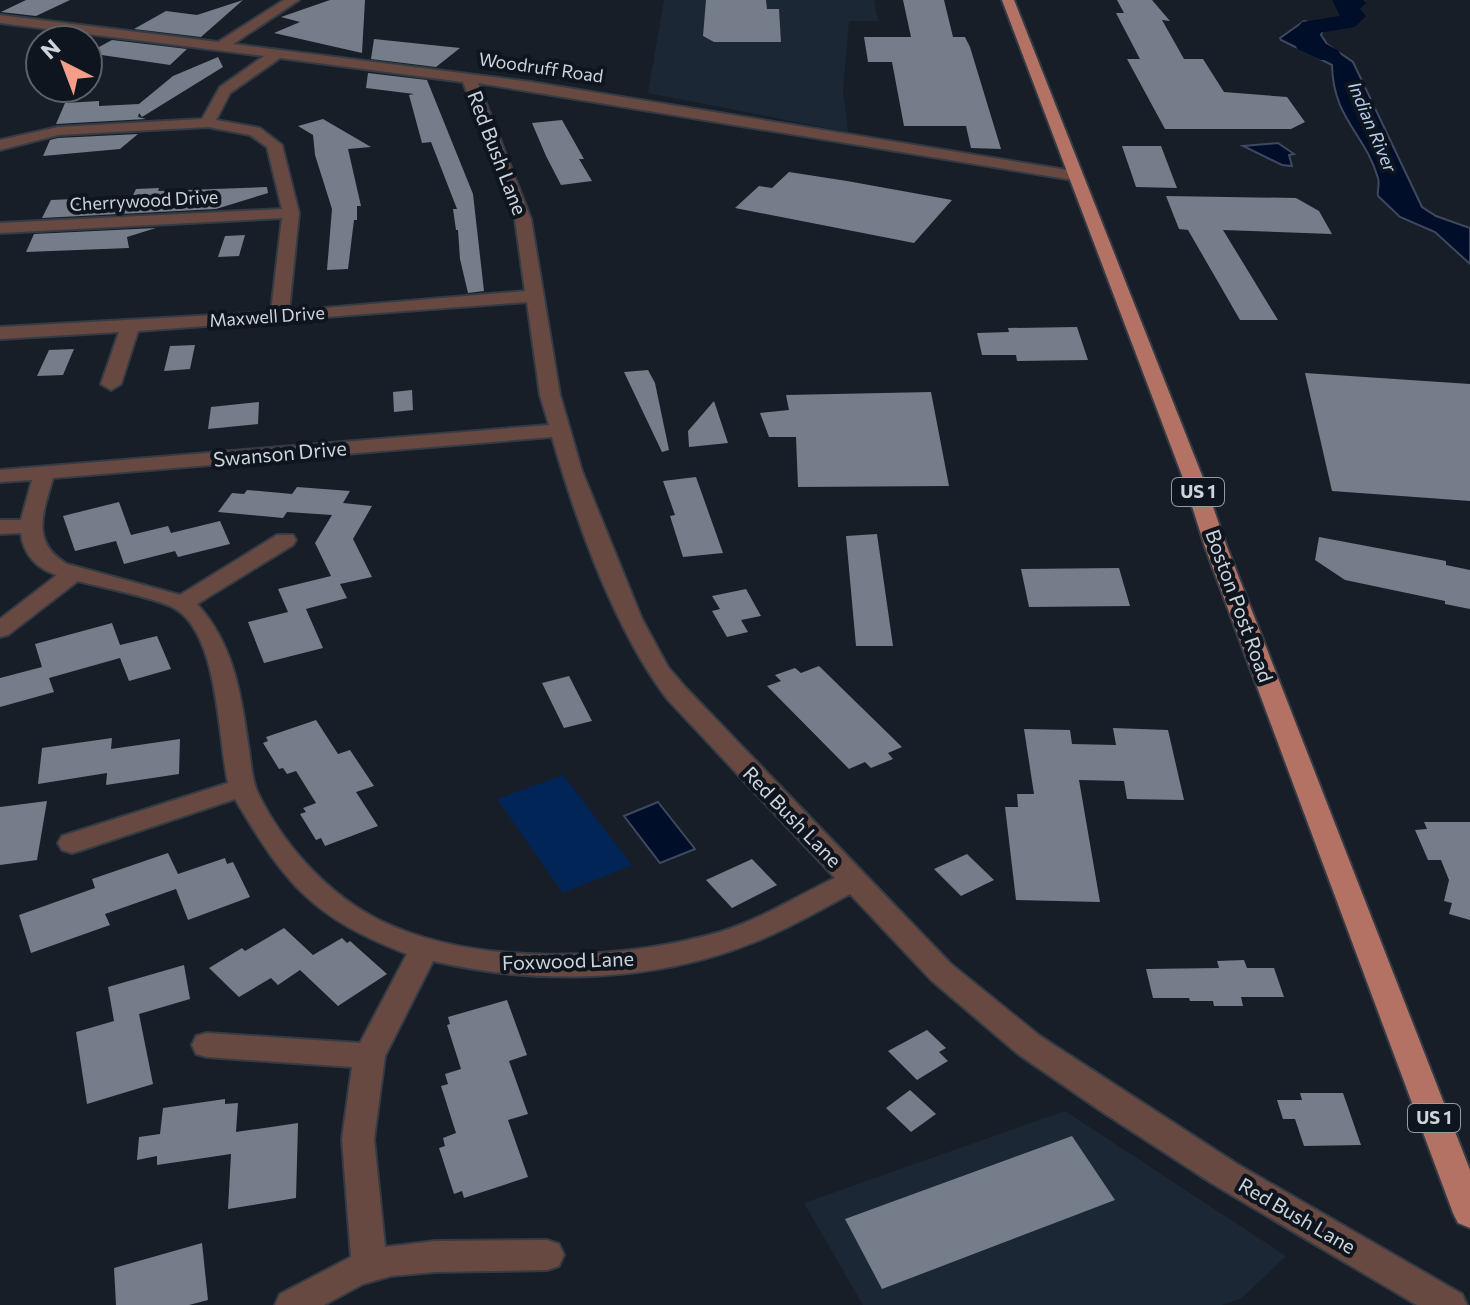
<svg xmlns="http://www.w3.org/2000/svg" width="1470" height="1305" font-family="Commissioner,sans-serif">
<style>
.built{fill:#1c2735}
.green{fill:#002556}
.water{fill:#000e29;stroke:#3e495e;stroke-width:2}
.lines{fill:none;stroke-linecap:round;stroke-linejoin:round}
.river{fill:#000e29;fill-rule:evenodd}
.building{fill:#747d89}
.minor-casing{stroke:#343b44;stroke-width:4}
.major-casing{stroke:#343b44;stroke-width:4}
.minor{fill:#684941;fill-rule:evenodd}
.major{fill:#b37264;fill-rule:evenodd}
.labels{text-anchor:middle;stroke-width:8;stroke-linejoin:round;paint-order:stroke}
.far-street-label{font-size:18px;fill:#cfd4da;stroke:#0e151e}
.far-water-label{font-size:18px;font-style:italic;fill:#b7cfef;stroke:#0e151e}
.shield{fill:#0e151e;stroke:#959ba2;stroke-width:2}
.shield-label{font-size:18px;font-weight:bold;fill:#cfd4da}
.street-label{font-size:20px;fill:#cfd4da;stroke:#0e151e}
</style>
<rect width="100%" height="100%" fill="#171e27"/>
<!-- built -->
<g class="built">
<path d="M664,0H874L878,21H849L843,89L848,132L648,93Z"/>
<path d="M1065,1111L1286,1256L1242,1298L1222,1305H863L804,1203Z"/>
</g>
<!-- green -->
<path class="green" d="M563,775L632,865L563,893L497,799Z"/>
<!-- water -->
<g class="water">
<path d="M1304,21L1325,26L1321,35L1327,44L1353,62L1422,207L1436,216L1470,228V264L1435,232L1400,217L1378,196C1377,189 1380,185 1378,178C1365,133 1333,119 1332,65L1281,40L1280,38Z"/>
<path d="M1278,143L1294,154L1289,155L1292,166L1282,165L1243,146Z"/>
<path d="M658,802L695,849L660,863L624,816Z"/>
</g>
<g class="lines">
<!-- river -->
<path class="river" d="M1332,0H1363L1366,3L1360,9L1366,16L1355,27L1318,33V40L1338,50L1341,55L1338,60H1320L1297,49L1293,35L1302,22L1340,16Z"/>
</g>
<!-- building -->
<g class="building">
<path d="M26,0H70L36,16L1,12Z"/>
<path d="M243,0L201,37L134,29L166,11L197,15Z"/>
<path d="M330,0H365L362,53L274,33L300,22L281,17Z"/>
<path d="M706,0H766L767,9H779L781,42H714L703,36Z"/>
<path d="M903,0H944L953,37H965L970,47L1001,149L971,148L966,126H904L892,62H868L864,37H911Z"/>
<path d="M1117,0H1152L1170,21L1162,20L1184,59H1203L1224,92L1287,97L1305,122L1291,129H1165L1127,59H1140L1116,13H1124Z"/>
<path d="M374,39L460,48L436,67L371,59Z"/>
<path d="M112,40L187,49L170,65L88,53Z"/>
<path d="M218,57L223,67L142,117L139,113L138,117L146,119L56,124L65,103L99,101V106L139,104L173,76Z"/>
<path d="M368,73L427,80L473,194L484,291L468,293L460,259L458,230H456L453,209H457L431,142L422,143L409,95L414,94L366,88Z"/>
<path d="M323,119L371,147L348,149L361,206H357V220H354L348,269L327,270L332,209L315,155L313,135L298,126Z"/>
<path d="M562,120L584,159H579L592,181L561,185L546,156L532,123Z"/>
<path d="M138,134L120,149L43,156L50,140L58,138Z"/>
<path d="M1122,146H1161L1177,188L1136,187Z"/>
<path d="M789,172L847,181L952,200L914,243L735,208L759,186L772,188Z"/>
<path d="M267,187L268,193L216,209L42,218L51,200L123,197L133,195L136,189L159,188L158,191Z"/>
<path d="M1166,196L1296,198L1319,211L1332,234L1223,230L1278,320H1240L1188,230L1179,229Z"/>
<path d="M156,228L127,237L129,248L26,252L34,234Z"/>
<path d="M245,235L239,256L218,257L225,236Z"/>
<path d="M1077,327L1088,360L1017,361L1016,355H982L977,333L1009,332L1008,328Z"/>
<path d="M195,345L190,369L164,371L170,346Z"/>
<path d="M74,349L63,375L37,376L49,350Z"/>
<path d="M648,370L655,383L669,450L662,452L624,372Z"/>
<path d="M1305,373L1470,384V501L1332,491Z"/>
<path d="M412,390L413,410L394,412L393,392Z"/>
<path d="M931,392L949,486L798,487L796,437H769L760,413L789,410L786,395Z"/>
<path d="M714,401L728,443L689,447L688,431Z"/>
<path d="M259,402L258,424L208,429L211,407Z"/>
<path d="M696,477L723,553L683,557L670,516L675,515L663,481Z"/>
<path d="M297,487L350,491L343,503L372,506L353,539L372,577L340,584L347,598L306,609L323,648L264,663L248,622L288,612L278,589L331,576L315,543L332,515L287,512L283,518L218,512L232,493L244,494L247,490L292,494Z"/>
<path d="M119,502L131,535L168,526L171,533L220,521L230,544L178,557L175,551L124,564L116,541L75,551L63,516Z"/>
<path d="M877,534L893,646H856L846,536Z"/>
<path d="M1319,537L1446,561V565L1470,570V609L1445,604V601L1345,580L1315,560Z"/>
<path d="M1119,568L1130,606L1029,607L1021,569Z"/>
<path d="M746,589L761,616L741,620L748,632L727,637L712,611L720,609L712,596Z"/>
<path d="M112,623L120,645L157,636L171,669L129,681L120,658L49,678L54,692L0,707V678L42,667L35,644Z"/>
<path d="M819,666L902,747L888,753L893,759L871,768L865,762L849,769L767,686L781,681L775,675L795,668L801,673Z"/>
<path d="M569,676L592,721L564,728L542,683Z"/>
<path d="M316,720L338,754L350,750L374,786L356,792L378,826L325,846L321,838L316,840L300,814L306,812L303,808L316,803L296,771L287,774L283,768L279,769L263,743L268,741L266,737Z"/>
<path d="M1113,728L1168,730L1184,800L1127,799L1124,781L1079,780L1100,902L1016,900L1005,807H1018L1017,794H1034L1024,729L1070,730L1072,744L1116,745Z"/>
<path d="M112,738L111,749L180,739L179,774L106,785L107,773L38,784L42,748Z"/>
<path d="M47,801L37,860L0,865V807Z"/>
<path d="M1424,822H1470V920L1449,914L1452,903L1444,901L1449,880L1441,860H1428L1415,830L1427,829Z"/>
<path d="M168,853L178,874L225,858L227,864L233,862L250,897L188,920L176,889L105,914L110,925L31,953L19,915L95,888L92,879Z"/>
<path d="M967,854L994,880L961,896L934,869Z"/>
<path d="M752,859L777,885L732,908L706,880Z"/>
<path d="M284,928L313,955L342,938L347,943L350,941L387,974L338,1006L300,970L278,985L271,978L239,997L209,968L242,948L245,951Z"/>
<path d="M1244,960L1247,968H1274L1284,997H1241L1243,1006H1214L1213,1001H1190L1189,998H1153L1146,969L1219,968L1217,961Z"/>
<path d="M184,965L190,999L139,1014L153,1084L87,1104L76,1032L114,1021L108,987Z"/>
<path d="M507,1000L527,1055L509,1061L528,1114L508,1120L528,1177L464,1198L462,1191L454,1194L439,1148L445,1146L443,1138L456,1133L441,1086L448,1084L445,1074L461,1069L447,1025L450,1024L448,1017Z"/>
<path d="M927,1030L946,1048L939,1052L948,1061L917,1080L888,1051Z"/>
<path d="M910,1090L936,1114L911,1132L886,1108Z"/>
<path d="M1300,1093H1343L1361,1145L1304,1146L1295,1119H1283L1277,1100H1302Z"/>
<path d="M225,1099V1104L238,1103L236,1132L298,1123L296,1198L228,1209L231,1154L157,1165V1156L137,1160L139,1137L160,1134L163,1108Z"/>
<path d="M1072,1136L1115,1200L882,1289L845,1219Z"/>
<path d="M202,1243L208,1300L189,1305H116L114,1268Z"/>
</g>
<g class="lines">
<defs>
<path id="minor" d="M284,0H299L233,44L531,82L1079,172V178L1073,180L478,83L531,219L560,395L582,471L642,619L668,667L686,688L951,964L1040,1036L1237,1164L1462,1294L1467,1305H1417L1213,1184L1101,1111L1018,1054L931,980L850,894C818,911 786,930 752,943C653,983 535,985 433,961L385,1056L374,1139L385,1247L435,1241L547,1240L559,1244L564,1255L559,1266L547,1270L435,1272L391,1276L363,1284L324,1305H275L280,1294L351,1257L342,1139L352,1067L207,1057L196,1054L192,1045L196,1036L207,1033L360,1043L407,954C312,917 286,885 235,799L82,850L72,853L62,850L58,843L62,836L228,783C218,738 219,633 174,608C157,598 100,587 78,581L8,635L0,637V619L57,575C37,569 23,554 21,533L0,534V520H21L32,480L0,482V470L549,425L540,395L527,302L138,331L121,384L111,390L101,384L119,332L0,339V327L271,312L282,218L0,233V223L282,209L267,147L250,135L208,127L58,135L0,150V140L58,127L202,119L220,87L264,56L0,23V15L218,42ZM280,58L463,82L515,219L525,291L289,311L299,213L282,145L260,128L216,120L230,93ZM552,437C576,521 615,631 668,700L835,878C797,896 760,920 720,932C619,961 477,967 381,921C328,895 282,844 257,791C251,777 251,760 248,744C241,693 233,643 197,604L293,545L296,540L293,535H277L180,595L67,564C30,542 43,513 53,478Z"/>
<path id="major" d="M1002,0H1014L1203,478L1227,547L1470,1170V1228L1458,1223L1453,1213L1205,547L1183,478Z"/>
</defs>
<!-- minor casing -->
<use href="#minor" class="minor-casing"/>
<!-- major casing -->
<use href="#major" class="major-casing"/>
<!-- minor -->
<use href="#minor" class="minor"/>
<!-- major -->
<use href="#major" class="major"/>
</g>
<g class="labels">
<!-- far-street labels -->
<g class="far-street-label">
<text transform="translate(541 68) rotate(8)" y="6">Woodruff Road</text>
<text transform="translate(144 201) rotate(-3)" y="6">Cherrywood Drive</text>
<text transform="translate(267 317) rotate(-4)" y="6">Maxwell Drive</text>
</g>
<!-- far-water labels -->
<g class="far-water-label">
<text transform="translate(1372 127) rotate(67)" y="6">Indian River</text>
</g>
<!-- shield labels -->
<g class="shield">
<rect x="1172" y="478" width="52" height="28" rx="6"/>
<rect x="1408" y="1104" width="52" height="28" rx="6"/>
</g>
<g class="shield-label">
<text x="1198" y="498">US 1</text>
<text x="1434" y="1124">US 1</text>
</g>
<!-- street labels -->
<g class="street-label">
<text transform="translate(497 153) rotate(69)" y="7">Red Bush Lane</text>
<text transform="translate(280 454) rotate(-5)" y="7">Swanson Drive</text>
<text transform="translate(1239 606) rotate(70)" y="7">Boston Post Road</text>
<text transform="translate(792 817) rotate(46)" y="7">Red Bush Lane</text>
<text transform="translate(568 961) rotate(-2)" y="7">Foxwood Lane</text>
<text transform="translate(1297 1216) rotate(30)" y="7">Red Bush Lane</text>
</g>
</g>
<!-- north arrow -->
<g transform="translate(64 64) rotate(318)"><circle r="38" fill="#0e151e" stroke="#5b6169" stroke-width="2"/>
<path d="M0-6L14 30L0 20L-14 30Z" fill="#f49e8a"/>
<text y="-12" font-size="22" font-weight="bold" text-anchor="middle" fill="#cfd4da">N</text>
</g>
</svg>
